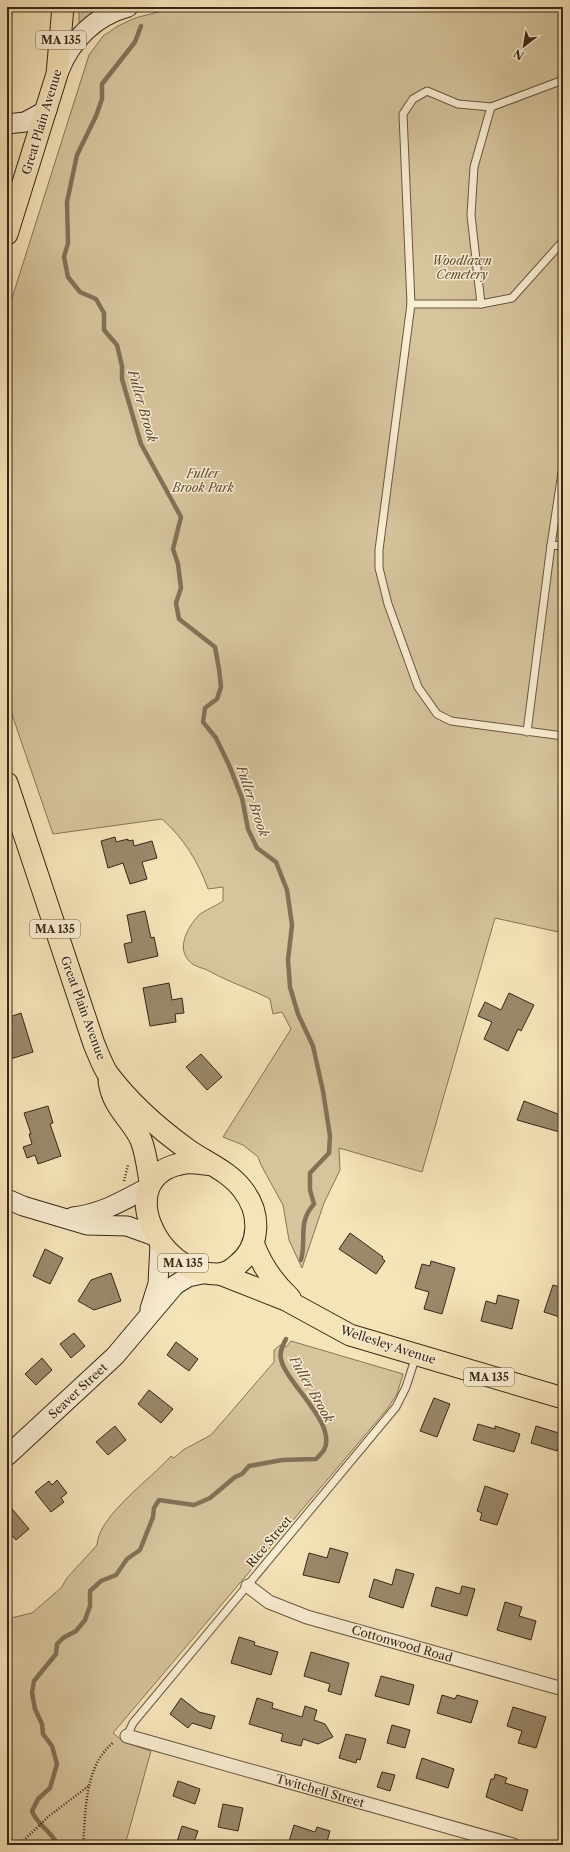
<svg xmlns="http://www.w3.org/2000/svg" width="570" height="1852" font-family="'Libre Caslon Text',serif">
<style>
.green{fill:#d6c49d;stroke:#86755a}
.lines{fill:none;stroke-linecap:round;stroke-linejoin:round}
.stream{stroke:#837157;stroke-width:4.5}
.building{fill:#9a896b;stroke:#372617}
.lane-casing{stroke:#675640;stroke-width:9}
.street-casing{stroke:#675640;stroke-width:15}
.secondary-casing{stroke:#372617;stroke-width:21}
.primary-casing{stroke:#372617;stroke-width:23}
.path{stroke:#372617;stroke-width:2.5;stroke-dasharray:1 2;stroke-linecap:butt}
.lane{stroke:#f9edd2;stroke-width:7}
.street{stroke:#f9edd2;stroke-width:13}
.secondary{stroke:#f9edd2;stroke-width:19}
.primary{stroke:#f6e4b9;stroke-width:21}
.labels{text-anchor:middle;stroke-width:3;stroke-linejoin:round;paint-order:stroke}
.shield{fill:#f9edd2;stroke:#71624f;stroke-width:1}
.shield-label{font-size:11px;font-weight:bold;fill:#372617}
.street-label{font-size:12px;fill:#372617;stroke:#f9edd2}
.park-label{font-size:12px;font-style:italic;fill:#5f4e38;stroke:#f9edd2}
.water-label{font-size:13px;font-style:italic;fill:#5d4c37;stroke:#f9edd2}
</style>
<rect width="100%" height="100%" fill="#f6e4b9"/>
<filter id="stains"><feTurbulence type="fractalNoise" baseFrequency=".005" numOctaves="4"/><feColorMatrix values="0 0 0 0 .2 0 0 0 0 .09 0 0 0 0 .02 0 0 0 .5 -.17"/></filter>
<radialGradient id="worn" r=".72"><stop offset=".6" stop-color="#630" stop-opacity="0"/><stop offset="1" stop-color="#630" stop-opacity=".3"/></radialGradient>
<!-- green -->
<g class="green">
<path d="M79,7H95L105,9L81,25L79,21Z"/>
<path d="M177,7H563V933L495,918L422,1172L339,1148L340,1170L324,1203L302,1268L289,1240L283,1205L261,1165L258,1157L243,1145L223,1137L291,1029L282,1012L273,1014L270,999C251,989 231,983 211,972C206,969 200,968 194,965C174,952 186,929 199,915C205,910 216,906 223,901V887L208,889C199,863 183,837 162,819L53,834L7,700V314L89,55L103,36L118,26L135,18Z"/>
<path d="M291,1341L403,1374L397,1394L388,1408L113,1733L124,1742L151,1751L125,1845H7V1619L32,1613L61,1588L67,1578L97,1545C98,1516 152,1478 171,1456L174,1458L183,1450L211,1435L274,1362V1350L280,1345L286,1347Z"/>
</g>
<g class="lines">
<!-- stream -->
<g class="stream">
<path d="M141,26L135,42L102,84V99L96,116L77,155L67,202L68,243L64,257L68,277L80,292L96,299L104,313V330L117,345L122,366V379L141,444L181,517L173,549L178,564L181,588L176,603L179,619L215,647L219,669L221,687L217,699L205,708L203,722L216,738L229,765L242,798L248,829L257,848L276,862L287,890L292,925L288,960L290,987L298,1014L313,1046L323,1091L330,1136L329,1153L310,1173V1190L314,1204C297,1223 307,1238 301,1260"/>
<path d="M58,1845C51,1831 37,1825 32,1811L38,1799L50,1788L57,1764L52,1746L43,1734L42,1724L35,1709L32,1693L34,1681L56,1654L57,1644L63,1638L76,1631L85,1620L90,1606V1591L101,1581L116,1575L127,1559L140,1550L153,1517L154,1508L159,1500L194,1505L210,1498L235,1477L242,1474L249,1466L282,1460L316,1459C318,1457 322,1453 324,1450C338,1424 285,1382 281,1359C279,1352 283,1345 286,1339"/>
</g>
</g>
<!-- building -->
<g class="building">
<path d="M115,837L116,842L128,839V841L133,840L134,846L152,841L157,858L142,862L147,879L130,884L123,863L108,868L101,841Z"/>
<path d="M145,911L151,938L154,937L158,956L128,963L124,944L132,942L127,915Z"/>
<path d="M169,983L172,1000L182,998L184,1013L175,1014L176,1022L150,1026L143,988Z"/>
<path d="M509,993L534,1005L521,1031L518,1029L508,1051L484,1039L492,1022L478,1016L485,1002L501,1010Z"/>
<path d="M21,1013L33,1052L7,1060V1018Z"/>
<path d="M201,1054L222,1077L207,1090L186,1067Z"/>
<path d="M524,1101L563,1116V1133L517,1120Z"/>
<path d="M48,1106L53,1123L50,1124L61,1156L38,1164L35,1155L27,1158L23,1147L32,1144L29,1134H31L24,1113Z"/>
<path d="M350,1233L383,1257L382,1258L385,1261L376,1274L339,1249Z"/>
<path d="M45,1249L63,1258L50,1284L33,1276Z"/>
<path d="M431,1261L455,1268L442,1314L424,1309L429,1292L415,1288L422,1264L430,1266Z"/>
<path d="M111,1273L121,1301L94,1310L78,1301L91,1280Z"/>
<path d="M553,1285L563,1288V1318L544,1312Z"/>
<path d="M498,1295L519,1300L512,1329L481,1321L486,1301L496,1304Z"/>
<path d="M74,1333L85,1346L71,1358L60,1344Z"/>
<path d="M176,1342L198,1359L189,1371L167,1355Z"/>
<path d="M42,1358L52,1370L36,1385L25,1374Z"/>
<path d="M149,1390L173,1409L161,1423L138,1404Z"/>
<path d="M434,1398L450,1404L437,1437L420,1431Z"/>
<path d="M478,1424L495,1429V1426L520,1434L514,1452L473,1440Z"/>
<path d="M115,1426L126,1440L108,1455L96,1442Z"/>
<path d="M536,1426L562,1434L557,1451L531,1443Z"/>
<path d="M57,1480L67,1493L61,1498L64,1502L51,1512L35,1492L49,1481L52,1485Z"/>
<path d="M485,1486L508,1494L497,1525L480,1520L482,1513L477,1511Z"/>
<path d="M7,1503L29,1529L16,1540L7,1530Z"/>
<path d="M330,1548L348,1553L339,1583L303,1575L309,1553L327,1558Z"/>
<path d="M396,1569L414,1574L403,1608L369,1597L374,1579L392,1585Z"/>
<path d="M462,1586L475,1589L467,1616L431,1606L436,1587L460,1594Z"/>
<path d="M505,1602L522,1607L519,1616L536,1621L531,1640L497,1630Z"/>
<path d="M239,1637L255,1642L254,1645L278,1652L271,1675L231,1663Z"/>
<path d="M311,1652L349,1663L341,1695L328,1691L330,1684L304,1676Z"/>
<path d="M381,1676L414,1685L409,1705L375,1696Z"/>
<path d="M442,1695L455,1699L457,1695L478,1701L471,1723L437,1713Z"/>
<path d="M181,1698L199,1712L215,1716L211,1729L192,1723L188,1728L170,1714Z"/>
<path d="M257,1698L273,1703L272,1708L302,1717L305,1706L317,1710L314,1720L325,1724L333,1737L318,1744L303,1739L301,1746L281,1741L283,1734L249,1724Z"/>
<path d="M513,1707L546,1717L536,1748L518,1743L522,1731L507,1726Z"/>
<path d="M392,1725L410,1730L405,1748L387,1743Z"/>
<path d="M346,1734L366,1739L360,1760L357,1759L356,1763L339,1758Z"/>
<path d="M422,1758L454,1769L448,1788L416,1778Z"/>
<path d="M382,1772L395,1775L390,1791L377,1787Z"/>
<path d="M495,1774L507,1778L505,1783L528,1790L522,1811L486,1797L491,1779H494Z"/>
<path d="M178,1781L200,1789L195,1804L173,1796Z"/>
<path d="M223,1804L243,1808L238,1831L218,1827Z"/>
<path d="M294,1825L315,1832L317,1827L330,1831L326,1845H288Z"/>
<path d="M182,1826L198,1831L193,1845H176Z"/>
</g>
<g class="lines">
<defs>
<g id="lane">
<path d="M563,80L491,107L458,104L427,91L413,99L403,114L411,304H481L512,298L563,241"/>
<path d="M411,304L379,550V568L388,604L418,687L437,714L451,721L563,736"/>
<path d="M481,304L471,215L474,167L491,107"/>
<path d="M563,466L551,545L563,546"/>
<path d="M527,732L551,545"/>
<path d="M127,1736L133,1723L396,1407L406,1387L416,1356"/>
</g>
<g id="street">
<path d="M248,1586L269,1602L307,1617L563,1689"/>
<path d="M127,1736L513,1845"/>
</g>
<g id="secondary">
<path d="M59,71C71,40 95,16 128,7"/>
<path d="M7,124L25,122L47,110"/>
<path d="M7,1199L23,1206L87,1225L127,1226L155,1236"/>
<path d="M73,1217C104,1213 122,1201 149,1187"/>
<path d="M150,1309L158,1284L160,1244"/>
<path d="M7,1456L115,1356L175,1285L188,1277L207,1273"/>
</g>
<g id="primary">
<path d="M7,234L57,74L63,7"/>
<path d="M7,783L94,1044C98,1053 102,1065 108,1074C129,1102 158,1128 187,1149C205,1162 229,1171 243,1190C261,1213 261,1246 237,1265C233,1269 225,1274 218,1274C155,1275 111,1174 185,1163C193,1162 203,1164 212,1165"/>
<path d="M109,1081C113,1109 131,1118 141,1140C146,1153 148,1169 150,1182"/>
<path d="M254,1245C262,1266 273,1282 290,1298"/>
<path d="M220,1274L286,1300L350,1335L563,1398"/>
</g>
</defs>
<!-- lane casing -->
<use href="#lane" class="lane-casing"/>
<!-- street casing -->
<use href="#street" class="street-casing"/>
<!-- secondary casing -->
<use href="#secondary" class="secondary-casing"/>
<!-- primary casing -->
<use href="#primary" class="primary-casing"/>
<!-- path -->
<g class="path">
<path d="M124,1181L128,1165"/>
<path d="M19,1845L49,1816L90,1785"/>
<path d="M83,1845C86,1810 84,1766 114,1742"/>
</g>
<!-- lane -->
<use href="#lane" class="lane"/>
<!-- street -->
<use href="#street" class="street"/>
<!-- secondary -->
<use href="#secondary" class="secondary"/>
<!-- primary -->
<use href="#primary" class="primary"/>
</g>
<g class="labels">
<!-- shield labels -->
<g class="shield">
<rect x="36" y="31" width="50" height="18" rx="3"/>
<rect x="30" y="920" width="50" height="18" rx="3"/>
<rect x="158" y="1254" width="50" height="18" rx="3"/>
<rect x="464" y="1368" width="50" height="18" rx="3"/>
</g>
<g class="shield-label">
<text x="61" y="44">MA 135</text>
<text x="55" y="933">MA 135</text>
<text x="183" y="1267">MA 135</text>
<text x="489" y="1381">MA 135</text>
</g>
<!-- street labels -->
<g class="street-label">
<text transform="translate(42 122) rotate(-73)" y="4">Great Plain Avenue</text>
<text transform="translate(83 1008) rotate(70)" y="4">Great Plain Avenue</text>
<text transform="translate(388 1345) rotate(18)" y="4">Wellesley Avenue</text>
<text transform="translate(78 1391) rotate(-43)" y="4">Seaver Street</text>
<text transform="translate(269 1542) rotate(-50)" y="4">Rice Street</text>
<text transform="translate(402 1644) rotate(16)" y="4">Cottonwood Road</text>
<text transform="translate(320 1791) rotate(16)" y="4">Twitchell Street</text>
</g>
<!-- park labels -->
<g class="park-label">
<text x="462" y="265">Woodlawn<tspan x="462" dy="14">Cemetery</tspan></text>
<text x="203" y="478">Fuller<tspan x="203" dy="14">Brook Park</tspan></text>
</g>
<!-- water labels -->
<g class="water-label">
<text transform="translate(143 406) rotate(74)" y="5">Fuller Brook</text>
<text transform="translate(253 801) rotate(71)" y="5">Fuller Brook</text>
<text transform="translate(312 1389) rotate(60)" y="5">Fuller Brook</text>
</g>
</g>
<!-- margin -->
<rect width="570" height="1852" fill="none" stroke="#f6e4b9" stroke-width="24"/>
<rect x="8" y="8" width="554" height="1836" fill="none" stroke="#372617" stroke-width="2"/>
<rect x="12" y="12" width="546" height="1828" fill="none" stroke="#372617"/>
<!-- north arrow -->
<g transform="translate(524 46) rotate(211)" stroke="#f9edd2" stroke-width="3" paint-order="stroke">
<path d="M0-3L7 15L0 10L-7 15Z" fill="#372617"/>
<text y="-6" font-size="11" font-weight="bold" text-anchor="middle" fill="#372617">N</text>
</g>
<rect width="100%" height="100%" filter="url(#stains)"/>
<rect width="100%" height="100%" fill="url(#worn)"/>
</svg>
